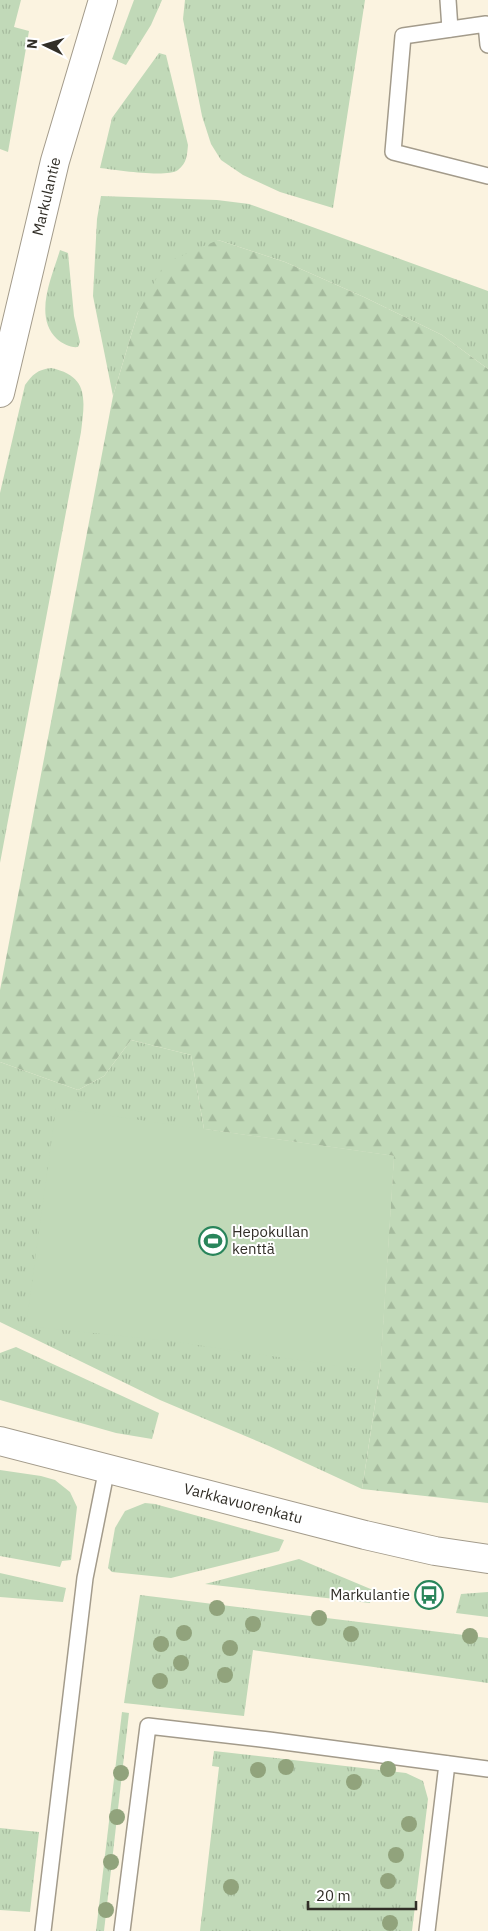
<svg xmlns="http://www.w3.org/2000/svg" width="488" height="1931" font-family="'IBM Plex Sans',sans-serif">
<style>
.grass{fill:url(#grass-tufts)}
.forest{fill:url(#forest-firs)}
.pitch{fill:#c1d9b8}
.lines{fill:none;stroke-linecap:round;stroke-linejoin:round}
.lane-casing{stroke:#a39b8b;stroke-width:18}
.secondary-casing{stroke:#a39b8b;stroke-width:30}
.lane{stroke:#fff;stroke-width:15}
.secondary{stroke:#fff;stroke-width:28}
.tree{fill:#91a37c}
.labels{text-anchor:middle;stroke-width:4;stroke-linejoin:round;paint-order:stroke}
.street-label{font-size:15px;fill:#312e27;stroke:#fff}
.poi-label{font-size:15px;fill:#312e27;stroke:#fff;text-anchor:start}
</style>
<defs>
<pattern id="grass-tufts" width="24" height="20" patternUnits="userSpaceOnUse" patternTransform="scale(1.25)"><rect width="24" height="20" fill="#c1d9b8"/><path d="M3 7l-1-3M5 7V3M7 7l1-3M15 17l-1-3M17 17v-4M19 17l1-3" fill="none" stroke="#a6bb9e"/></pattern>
<pattern id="forest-firs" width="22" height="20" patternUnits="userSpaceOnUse" patternTransform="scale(1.25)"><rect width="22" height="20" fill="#c1d9b8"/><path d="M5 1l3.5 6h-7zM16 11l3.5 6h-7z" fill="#a6bb9e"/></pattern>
</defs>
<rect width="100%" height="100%" fill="#fbf3e0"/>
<!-- grass -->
<g class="grass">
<path d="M0,0H21L14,27L29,31L8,152L0,149Z"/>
<path d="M134,0H162L151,25L126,65L112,59Z"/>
<path d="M185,0H365L333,208L280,192L243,175L221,160L211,144L202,116L183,19Z"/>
<path d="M159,53L166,55L188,145C187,155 187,163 178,170C167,178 116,170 100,168L112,118Z"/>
<path d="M101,196L217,200L249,204L488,291V369L442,335L366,298L285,262L218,240L138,312L113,396L93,296L97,219Z"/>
<path d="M60,250L68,253L74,316L80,342L78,347C71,348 63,344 57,339C33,316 52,277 60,250Z"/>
<path d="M51,368C89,376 85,399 81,432L0,863V493L25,385C33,374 37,370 51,368Z"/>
<path d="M131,1040L191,1055L204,1129L394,1156L380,1372L362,1489L269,1446L160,1400L0,1322V1062L78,1090L104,1076Z"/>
<path d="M16,1347L159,1413L152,1439L116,1433L0,1400V1353Z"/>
<path d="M0,1470L41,1476L55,1480L70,1492L77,1507L71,1560L62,1561L60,1567L0,1556Z"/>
<path d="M145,1503L155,1504L284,1540L279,1551L171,1578L112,1572L108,1568L115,1528L125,1511Z"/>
<path d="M299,1559L373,1590L370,1603L205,1584Z"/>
<path d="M0,1573L66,1588L63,1602L0,1597Z"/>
<path d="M488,1592V1617L456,1613L461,1594Z"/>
<path d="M140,1595L488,1638V1683L253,1650L244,1716L124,1703Z"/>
<path d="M122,1712L129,1713L104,1931H96Z"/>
<path d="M214,1751L406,1773L423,1781L428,1799L412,1931H200L219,1767L212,1766Z"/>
<path d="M0,1828L39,1832L30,1912L0,1910Z"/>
</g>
<!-- forest -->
<path class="forest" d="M218,240L285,262L366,298L442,335L488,369V1503L362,1489L380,1372L394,1156L204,1129L191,1055L131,1040L104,1076L78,1090L0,1062V990L113,396L138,312L165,263Z"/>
<!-- pitch -->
<path class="pitch" d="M56,1108L394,1156L380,1372L170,1341L26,1326Z"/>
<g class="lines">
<defs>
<g id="lane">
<path d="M448,0L450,29"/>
<path d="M488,45L486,24L403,36L393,152L488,176"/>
<path d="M43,1931L85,1578L107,1468"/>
<path d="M122,1931L148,1726L269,1740L488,1769"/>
<path d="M427,1931L447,1764"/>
</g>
<g id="secondary">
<path id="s1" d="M0,393L55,161L103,0"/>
<path id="s2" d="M0,1441L365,1535L435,1551L488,1559"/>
</g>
</defs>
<!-- lane casing -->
<use href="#lane" class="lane-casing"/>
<!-- secondary casing -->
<use href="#secondary" class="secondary-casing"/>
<!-- lane -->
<use href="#lane" class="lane"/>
<!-- secondary -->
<use href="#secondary" class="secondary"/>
</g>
<!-- trees -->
<g class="tree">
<circle cx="217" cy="1608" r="8"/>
<circle cx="319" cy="1618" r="8"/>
<circle cx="253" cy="1624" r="8"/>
<circle cx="184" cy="1633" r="8"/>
<circle cx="351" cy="1634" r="8"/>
<circle cx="470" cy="1636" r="8"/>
<circle cx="161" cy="1644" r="8"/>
<circle cx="230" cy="1648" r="8"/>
<circle cx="181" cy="1663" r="8"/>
<circle cx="225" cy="1675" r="8"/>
<circle cx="160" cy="1681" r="8"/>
<circle cx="286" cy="1767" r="8"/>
<circle cx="388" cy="1769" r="8"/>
<circle cx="258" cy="1770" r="8"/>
<circle cx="121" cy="1773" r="8"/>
<circle cx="354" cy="1782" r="8"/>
<circle cx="117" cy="1817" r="8"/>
<circle cx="409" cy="1824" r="8"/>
<circle cx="396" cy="1855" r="8"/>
<circle cx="111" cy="1862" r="8"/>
<circle cx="388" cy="1881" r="8"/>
<circle cx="231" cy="1887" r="8"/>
<circle cx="106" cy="1910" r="8"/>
<circle cx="390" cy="1923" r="8"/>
</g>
<!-- icons -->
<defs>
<symbol id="stadium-ring" viewBox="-11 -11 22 22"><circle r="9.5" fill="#fff" stroke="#29855b" stroke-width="1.5"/><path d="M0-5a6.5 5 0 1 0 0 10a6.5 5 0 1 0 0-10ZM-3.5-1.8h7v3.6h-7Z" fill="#29855b"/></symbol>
<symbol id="bus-ring" viewBox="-11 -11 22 22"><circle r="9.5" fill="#fff" stroke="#29855b" stroke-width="1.5"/><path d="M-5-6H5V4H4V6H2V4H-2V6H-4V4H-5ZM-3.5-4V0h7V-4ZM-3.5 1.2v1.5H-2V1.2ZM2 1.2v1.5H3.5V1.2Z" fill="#29855b"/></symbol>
</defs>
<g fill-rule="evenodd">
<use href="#stadium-ring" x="197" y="1225" width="32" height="32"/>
<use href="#bus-ring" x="413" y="1579" width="32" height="32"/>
</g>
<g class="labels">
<!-- street labels -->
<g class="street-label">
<text dy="5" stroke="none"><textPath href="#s1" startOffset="202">Markulantie</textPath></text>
<text dy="5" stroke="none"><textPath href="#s2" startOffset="251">Varkkavuorenkatu</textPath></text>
</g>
<!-- poi labels -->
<g class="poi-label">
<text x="232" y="1237">Hepokullan<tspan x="232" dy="17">kenttä</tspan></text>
<text x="410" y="1600" text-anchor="end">Markulantie</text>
</g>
</g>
<!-- north arrow -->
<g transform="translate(45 45) rotate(275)" stroke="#ffffff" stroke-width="4" paint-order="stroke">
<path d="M0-4L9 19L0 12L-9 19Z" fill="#312e27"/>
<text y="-8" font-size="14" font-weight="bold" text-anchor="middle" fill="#312e27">N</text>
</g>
<!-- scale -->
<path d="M308 1901v8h108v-8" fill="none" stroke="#312e27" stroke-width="2.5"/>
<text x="316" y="1901" font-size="15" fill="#312e27" stroke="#ffffff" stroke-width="4" paint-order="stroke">20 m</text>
</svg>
